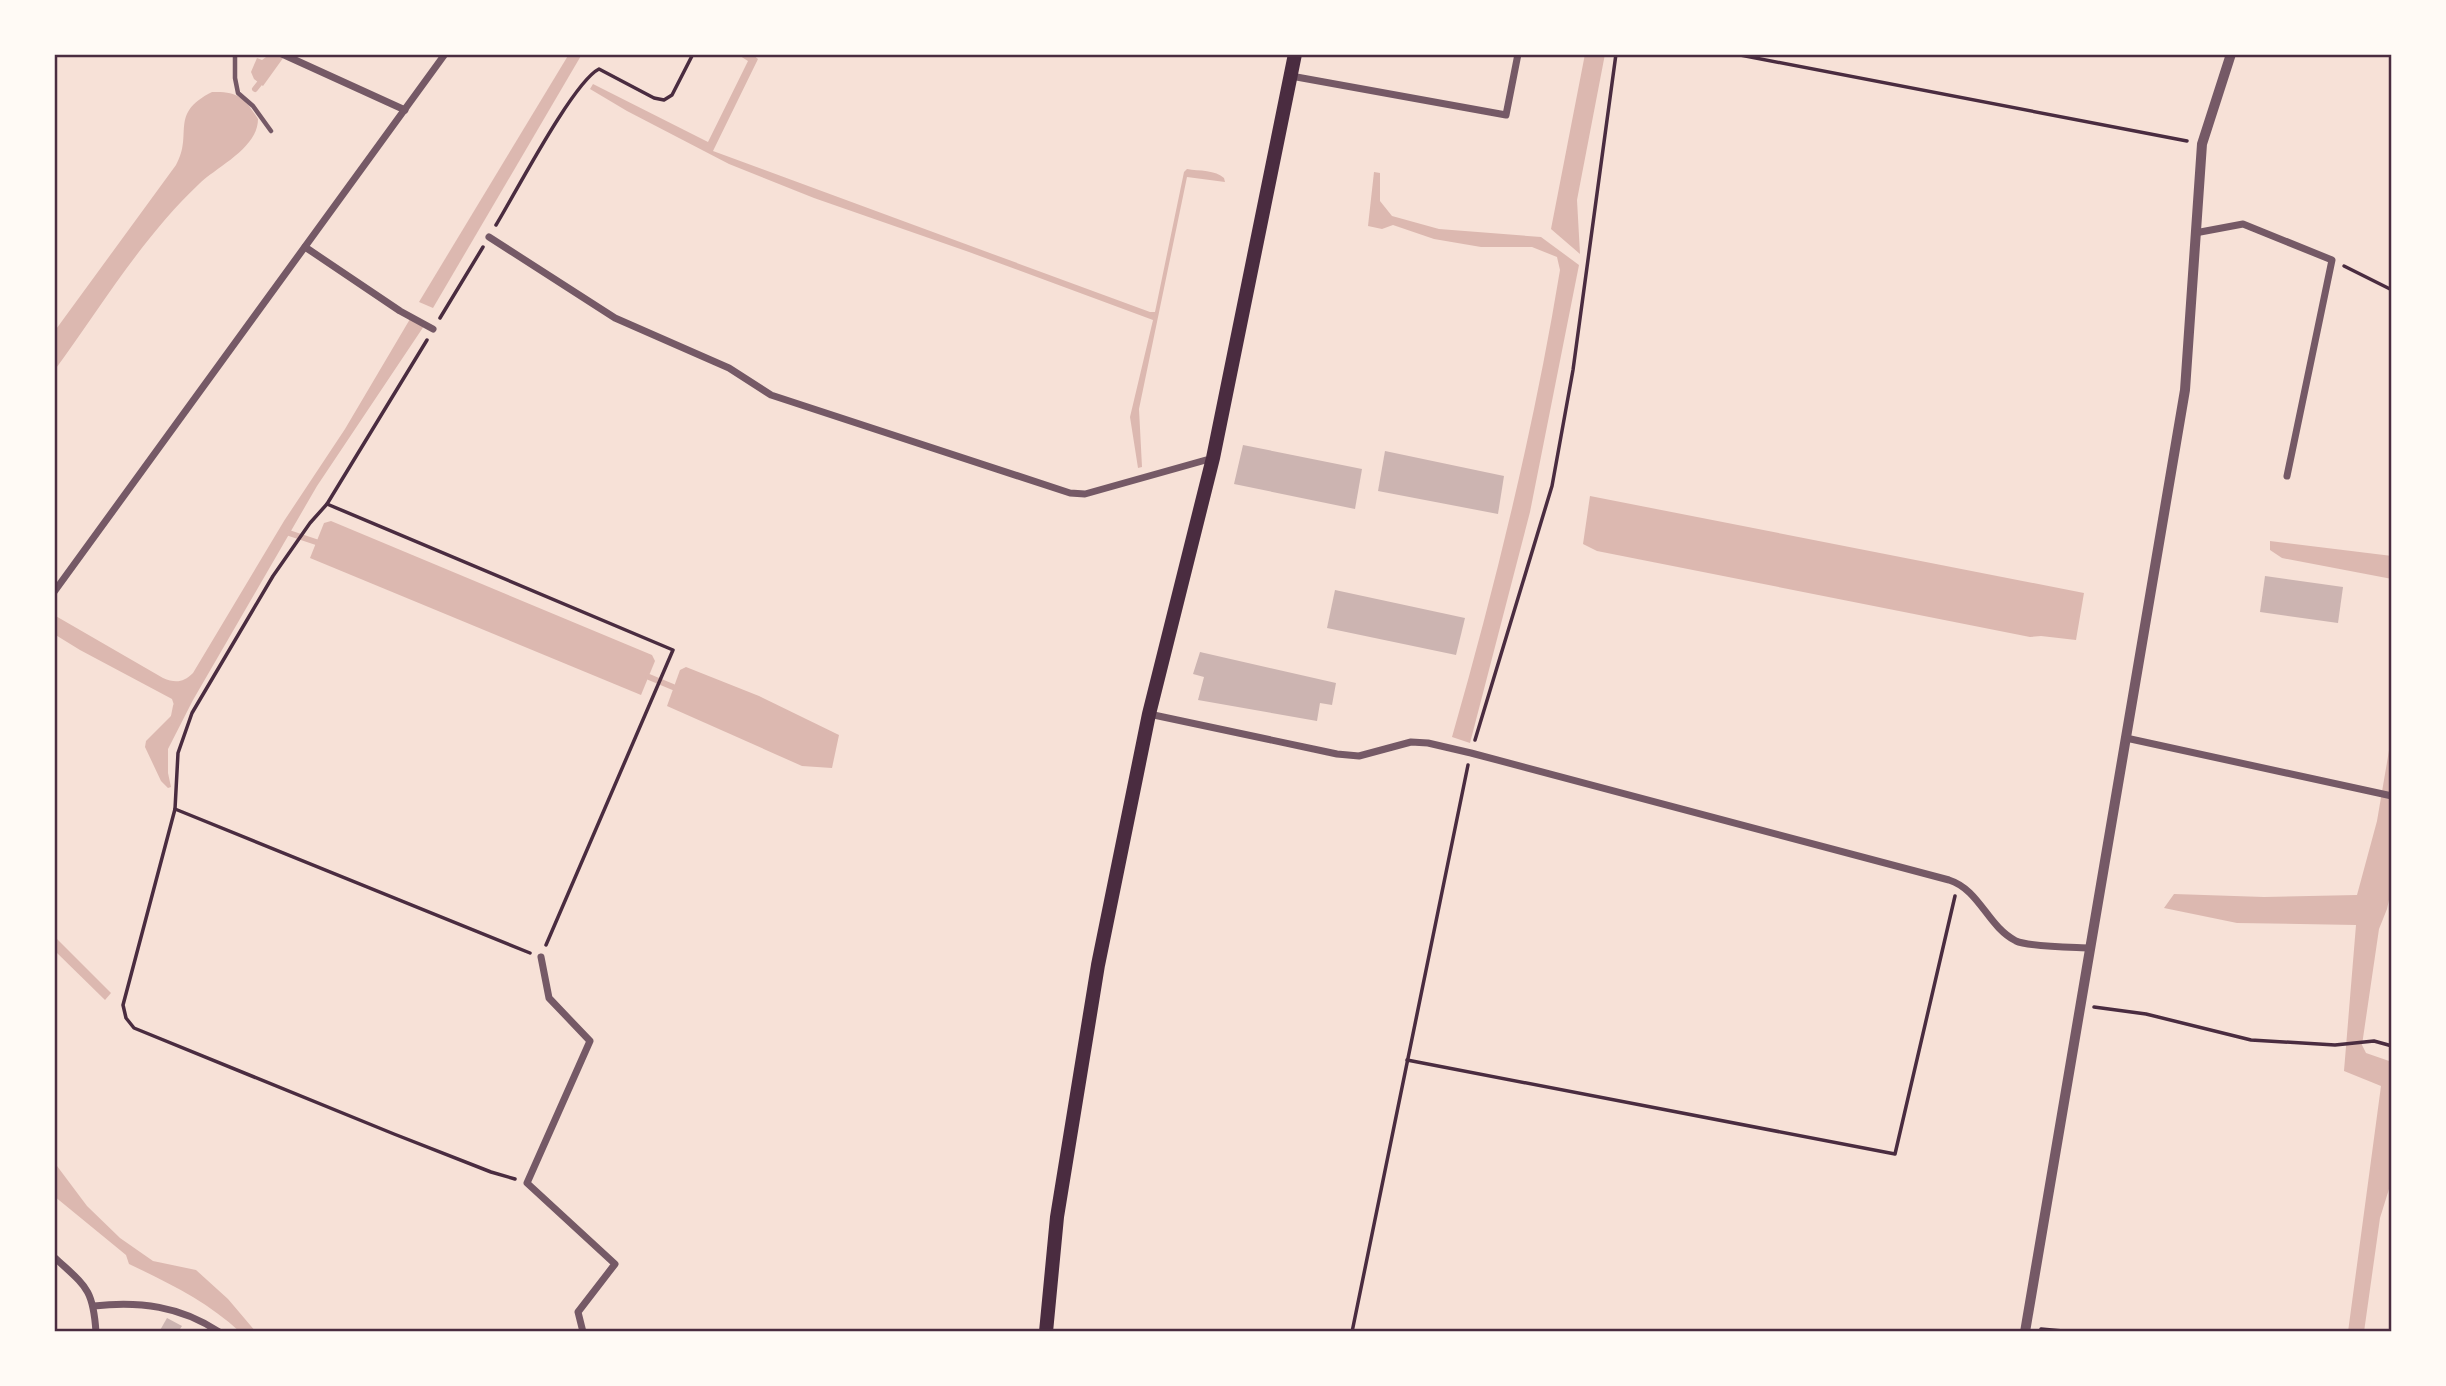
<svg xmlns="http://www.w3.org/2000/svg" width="2446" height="1386" font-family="Jost,sans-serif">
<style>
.water{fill:#dcb8b0}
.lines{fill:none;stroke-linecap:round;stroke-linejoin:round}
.stream{stroke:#dcb8b0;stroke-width:6}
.building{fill:#ccb4b1}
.path{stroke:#4a2c40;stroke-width:3.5}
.service{stroke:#755966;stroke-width:4.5}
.minor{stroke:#755966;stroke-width:7}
.tertiary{stroke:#755966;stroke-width:10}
.primary{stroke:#4a2c40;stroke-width:14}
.neatline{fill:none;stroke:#4a2c40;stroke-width:2.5}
</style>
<rect width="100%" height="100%" fill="#f7e1d7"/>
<!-- water -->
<g class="water">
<path d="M270,54H286L263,86L254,79L251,72L257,58L262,60Z"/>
<path d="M569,54H582L433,308L419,302Z"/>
<path d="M737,54H752L758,59L713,151L1150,312H1155L1184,172L1187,169C1199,171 1216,170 1224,178L1225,182L1187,177L1139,409L1142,467L1138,468L1130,417L1153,320L969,252L814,198L729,164L627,111L590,89L593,84L708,142L748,61Z"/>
<path d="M1585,54H1605L1577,200L1580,254L1551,229Z"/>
<path d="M212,92C238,91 245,98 258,119C258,148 218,166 199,184C141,239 101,307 54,371V332L176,165C194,134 168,114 212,92Z"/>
<path d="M1374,172L1380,173V201L1392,216L1439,229L1541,237L1579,265L1530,512L1470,743L1452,737C1496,583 1534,428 1560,270L1557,257L1532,247H1481L1434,239L1393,225L1382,229L1368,226Z"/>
<path d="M410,319L424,326L317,486L193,700L168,749V773L171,787L168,788L161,781L145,747L146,741L176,711L172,699L80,650L54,634V615L163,678C175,683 183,683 193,673L284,521L345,429Z"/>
<path d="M1590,496L2084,593L2076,640L2041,636L2030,637L1597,551L1583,544Z"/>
<path d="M331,521L652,655L655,661L641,695L310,558L324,523Z"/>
<path d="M2270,541L2392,556V579L2282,558L2270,550Z"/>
<path d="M686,667L759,696L839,735L832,768L802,766L667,706L680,670Z"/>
<path d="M2392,733V886L2387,909L2379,929L2362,1045L2366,1053L2392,1062V1169L2389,1189L2380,1218L2364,1332H2348L2381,1086L2344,1071L2356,925L2237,923L2164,908L2174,894L2264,897L2357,895L2377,821Z"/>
<path d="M54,936L111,993L105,1000L54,950Z"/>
<path d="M54,1162L87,1206L120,1238L153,1261L196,1270L228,1299L256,1332H240C208,1302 169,1283 129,1264L126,1255L54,1196Z"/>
</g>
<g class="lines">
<!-- stream -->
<g class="stream">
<path d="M255,89L263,79"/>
<path d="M289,533L316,542"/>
<path d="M649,677L673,687"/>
<path d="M173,721L176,706"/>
</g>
</g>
<!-- building -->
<g class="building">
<path d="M1243,445L1362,469L1355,509L1234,484Z"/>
<path d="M1385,451L1504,476L1498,514L1378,491Z"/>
<path d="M2265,576L2343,587L2338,623L2260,612Z"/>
<path d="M1335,590L1465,618L1456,655L1327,628Z"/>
<path d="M1200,652L1336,683L1332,705L1320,703L1317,721L1198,700L1204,677L1193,674Z"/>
<path d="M167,1318L182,1326L178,1332H159Z"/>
</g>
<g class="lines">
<!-- path -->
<g class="path">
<path d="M1735,54L2187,141"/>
<path d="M496,225C515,194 573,82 599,69L654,98L664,100L672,95L693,54"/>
<path d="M2344,266L2392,290"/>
<path d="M440,318L483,247"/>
<path d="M427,340L327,504L310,523L273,576L192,713L178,753L175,809L123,1005L126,1018L134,1028L394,1134L491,1172L515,1179"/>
<path d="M327,504L673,650L546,945"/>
<path d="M1475,740L1552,486L1573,370L1616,54"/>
<path d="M175,809L530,953"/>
<path d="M2094,1007L2146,1014L2251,1040L2335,1045L2374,1041L2392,1046"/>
<path d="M1407,1060L1895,1154L1955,896"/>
<path d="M2041,1329L2074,1332"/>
<path d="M1352,1332L1468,765"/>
</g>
<!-- service -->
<path class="service" d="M235,54V78L238,93L253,106L271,131"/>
<!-- minor -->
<g class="minor">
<path d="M282,54L405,110"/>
<path d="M1291,76L1506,115L1518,54"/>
<path d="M2195,233L2243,224L2332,260L2287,476"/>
<path d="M489,237L615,318L729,368L771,395L1070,493L1085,494L1213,458"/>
<path d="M305,247L400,311L433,329"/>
<path d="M54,592L445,54"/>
<path d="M1149,714L1337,754L1359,756L1411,742L1428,743L1471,753L1949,880C1980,890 1987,926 2016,941C2029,947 2074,947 2091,948"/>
<path d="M2126,738L2392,796"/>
<path d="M541,957L549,998L590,1041L527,1183L615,1264L578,1312L583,1332"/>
<path d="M54,1257C85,1286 93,1287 96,1332"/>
<path d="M94,1306C139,1301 181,1306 219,1332"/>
</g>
<!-- tertiary -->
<path class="tertiary" d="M2025,1332L2185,390L2202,144L2231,54"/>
<!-- primary -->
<path class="primary" d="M1046,1332L1057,1217L1098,965L1149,714L1213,458L1295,54"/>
</g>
<!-- border -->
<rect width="2446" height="1386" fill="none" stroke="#fffaf5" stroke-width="112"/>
<rect x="56" y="56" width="2334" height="1274" class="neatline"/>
</svg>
